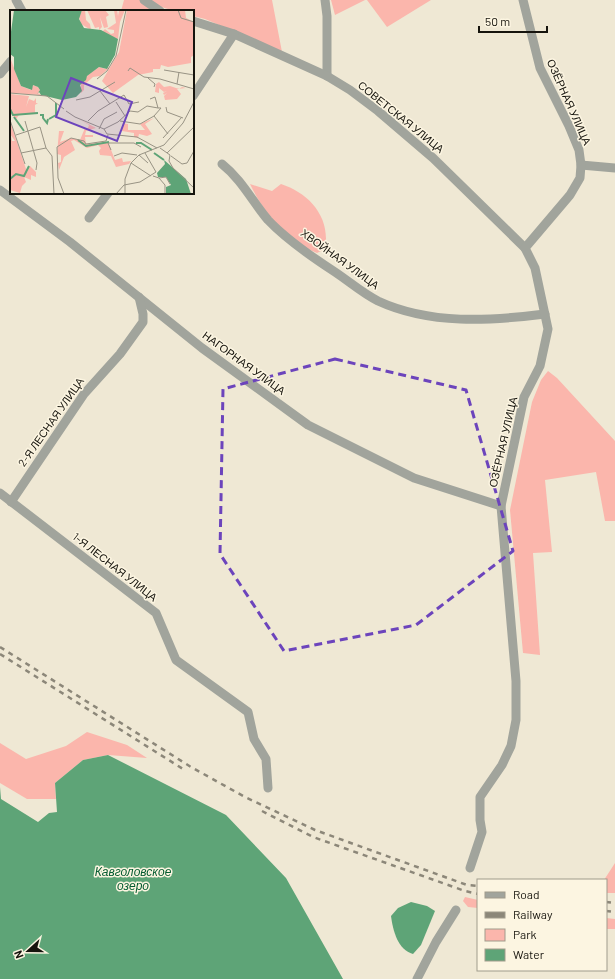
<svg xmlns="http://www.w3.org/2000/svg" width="615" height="979" font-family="Barlow,sans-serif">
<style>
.green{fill:#fbb6ac}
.water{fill:#5ea477}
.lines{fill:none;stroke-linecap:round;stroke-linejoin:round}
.street{stroke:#a1a49c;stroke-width:9}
.rail{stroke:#8c8779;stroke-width:2.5;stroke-dasharray:5 5;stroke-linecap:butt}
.marked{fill:none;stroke:#6c44bc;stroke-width:3;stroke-dasharray:8 5;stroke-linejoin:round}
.labels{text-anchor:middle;stroke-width:3;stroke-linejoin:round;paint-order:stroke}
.street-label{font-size:11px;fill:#16140d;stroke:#fcf5e1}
.water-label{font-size:12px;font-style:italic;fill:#055c31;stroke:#fcf5e1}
.inset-river{fill:none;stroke:#5ea477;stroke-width:2}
.inset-road{fill:none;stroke:#989384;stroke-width:1}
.view{fill:#6c44bc;fill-opacity:0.15;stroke:#6c44bc;stroke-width:2}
.inset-edge{fill:none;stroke:#16140d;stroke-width:2}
</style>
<rect width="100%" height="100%" fill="#efe8d4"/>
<!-- green -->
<g class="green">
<path d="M124,0H272L282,52L205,19L193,16V11H175L161,7L160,11H121Z"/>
<path d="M331,0H365L335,15Z"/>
<path d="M367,0H431L387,27Z"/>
<path d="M250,184L272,191L281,184C309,193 331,217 325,249L317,253C287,241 263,212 250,184Z"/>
<path d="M548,371L557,378L615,441V521H605L596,472L545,480L552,552L533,553L540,655L523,653L510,510L532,402L541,380Z"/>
<path d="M87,732L127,745L147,758L108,755L83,760L55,783L56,799H27L0,783V743L26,759L66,746Z"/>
<path d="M615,863V893H606V880H604Z"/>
<path d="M465,897L478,900V908L468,907L463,901Z"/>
<path d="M606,918L615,919V929H606Z"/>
</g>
<!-- water -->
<g class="water">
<path d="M108,755L226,815L286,878L343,979H0V787L1,799L38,822L49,813L57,812L55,783L83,760Z"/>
<path d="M411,902L427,906L435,911L421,945L413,954C398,950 393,931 391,916L398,908Z"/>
</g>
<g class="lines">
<!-- street -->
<g class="street">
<path d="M16,0L22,11"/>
<path d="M144,0L160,11"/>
<path d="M325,0L327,16V76"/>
<path d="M193,21L234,34L327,76L350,90L378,111L433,158L525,248"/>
<path d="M0,74L11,61"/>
<path d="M193,96L234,34"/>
<path d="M222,164C242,180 252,201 268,220C284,237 315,259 335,272C350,282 362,293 378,301C430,325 490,321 545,314"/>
<path d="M581,165L615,168"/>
<path d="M0,190L70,242L202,348L308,425L414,478L501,506"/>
<path d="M89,218L108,193"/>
<path d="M0,493L156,613L176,660L248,712L254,739L266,759L268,788"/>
<path d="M11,502L84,394L120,354L143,322V314L139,297"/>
<path d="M470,868L482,832L480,820V797L502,765L511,746L516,720V681L501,506L524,397L540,366L548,329L535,268L525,248L570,195L580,178L581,165L579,150L569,126L540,68L523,0"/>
<path d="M417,979L436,942L456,910"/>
</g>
<!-- rail -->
<g class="rail">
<path d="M0,647L191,767L245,797L315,830L467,885L478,886"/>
<path d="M0,654L183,769"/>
<path d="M262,811L313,837L465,891L478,894"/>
<path d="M606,902L615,903"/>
<path d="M606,911L615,912"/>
</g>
</g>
<!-- marked area -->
<path class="marked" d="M335,359L466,390L513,551L416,625L284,651L220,554L223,389Z"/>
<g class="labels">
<!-- street labels -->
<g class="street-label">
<text transform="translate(569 102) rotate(66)" y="4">ОЗЁРНАЯ УЛИЦА</text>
<text transform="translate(401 117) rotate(39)" y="4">СОВЕТСКАЯ УЛИЦА</text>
<text transform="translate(340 259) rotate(36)" y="4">ХВОЙНАЯ УЛИЦА</text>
<text transform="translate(244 363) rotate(36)" y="4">НАГОРНАЯ УЛИЦА</text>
<text transform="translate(51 422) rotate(-55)" y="4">2-Я ЛЕСНАЯ УЛИЦА</text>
<text transform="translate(503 442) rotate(-77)" y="4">ОЗЁРНАЯ УЛИЦА</text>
<text transform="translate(115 567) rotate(38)" y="4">1-Я ЛЕСНАЯ УЛИЦА</text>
</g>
<!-- water labels -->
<g class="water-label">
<text x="133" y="876">Кавголовское<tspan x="133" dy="14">озеро</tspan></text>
</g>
</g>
<!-- overview -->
<g transform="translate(10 10)">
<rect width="184" height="184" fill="#efe8d4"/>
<path d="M72,0H75L76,10L80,14L81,20L71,14L69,7ZM77,0H95L99,5L96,7L98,17L94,18L90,7L92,17L89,20V17L85,18ZM104,0H107L108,6L109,1L115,0L110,12L108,29L92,22L95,19L101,24L104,23V20L97,19L106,13ZM117,0H175L176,8L184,12V45L181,47V53L158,57L151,55L150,59H143V62L128,65L103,83L92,71L109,42ZM1,50L11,76L21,80L23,75L28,77L30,80L28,83L31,85L0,83ZM97,56L99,58L90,66L83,67L74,75V80L71,83V74L78,65L89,57L96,59ZM149,72L154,77L160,76L169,79L172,77L176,78L167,79L171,84L167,89L155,90L154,86L157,83L154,85L153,83L157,81L154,82L149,78V83L145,82L146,74ZM0,84L19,86L16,97L19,89L24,91L26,88V93H28L25,95V102L27,103L9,105L6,109L0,103ZM144,108L135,114L142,124L137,126L129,124L128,128L124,127V123L112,121L113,113L118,114V120H135L130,114ZM69,109L86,118L76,121L75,125H83V127H75L76,134L98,132L105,150L112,148L113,152L121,151L119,154L106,157L101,146L90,145L89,141L91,138L88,135L77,138L64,130L61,131L65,140L54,147L49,160L48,153L51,152V145L47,144L49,121H54L50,132L61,128L70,130L75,118H78L79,115ZM0,111L17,162L20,156L26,162V167L21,165V170L14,167L16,172L12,176L10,183L0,180L1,126L2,131H5L0,124Z" fill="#fbb6ac"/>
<path d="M4,0H72L69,9L74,18L91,20L108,29L105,45L97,59L89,57L77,66L76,70L70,75L72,81L66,87L52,90L31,85L29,82L27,84L30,80L28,77L23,75L22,80L11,76L4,59V47L0,44V29ZM154,150L176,169L181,184L156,183V177L161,175L156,167H148L147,163L155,154Z" fill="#5ea477"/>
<path class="inset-river" d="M0,99L3,105L28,103M30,105H33V108L37,113L38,109M4,107L14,121M39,109L46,105V93M68,130L76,136L99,132M126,133H131L142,140M144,143L154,150M0,169L6,164L14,166L19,156"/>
<path class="inset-road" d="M168,0L171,8L184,12M154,60L184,65M118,61L120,58L134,67L150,69L184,79M138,68L145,74L144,77M87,69L97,61L106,46L116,0M167,74L169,62M90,81L100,94M0,83L37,86L54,99M66,90L80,87L105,72M106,92L115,106M156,97L157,102L173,108M56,101L65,107L94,119L97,124L127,127L147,138M144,106L158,124M0,110L15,154M15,111L27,153L26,160M78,111L88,101L114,85L119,94L129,92M110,111L130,114L144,106L151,98H148L145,87L140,89M89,119L94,109L107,102M94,119L108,112L120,101L128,102L137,96L148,98M6,125L30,117L36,138L42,146L44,184M153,128L172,107M150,138L160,145L159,151L163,158L184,178M101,140L98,133H124L131,137M11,143L36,138M157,143L184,117M129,145L138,153M104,146L112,143L127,145M161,146L172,154L177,153L184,141M121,153L141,166M143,166L149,168L155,175V184M149,168L156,167L160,174M54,184L48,168L47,137L61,128L74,131L76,134L96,131L98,125M106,184L114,175L130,172L146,162L135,143M115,184V169L121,153L129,145L154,135L173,113L184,92"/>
<path class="view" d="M61,68L122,92L107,131L46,107Z"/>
<rect width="184" height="184" class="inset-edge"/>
</g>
<!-- legend -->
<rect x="477" y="879" width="130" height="92" fill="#fcf5e1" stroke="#a09b8c"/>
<rect x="485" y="892" width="20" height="6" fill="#a1a49c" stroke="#a09b8c"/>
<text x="513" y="899" font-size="12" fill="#16140d">Road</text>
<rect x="485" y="912" width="20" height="6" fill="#8c8779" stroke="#a09b8c"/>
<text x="513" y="919" font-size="12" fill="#16140d">Railway</text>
<rect x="485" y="929" width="20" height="12" fill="#fbb6ac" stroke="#a09b8c"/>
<text x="513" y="939" font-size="12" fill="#16140d">Park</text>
<rect x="485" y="949" width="20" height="12" fill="#5ea477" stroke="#a09b8c"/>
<text x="513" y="959" font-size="12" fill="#16140d">Water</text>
<!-- north arrow -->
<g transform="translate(28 951) rotate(249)" stroke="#fcf5e1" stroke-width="3" paint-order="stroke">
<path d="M0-3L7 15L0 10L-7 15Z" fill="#16140d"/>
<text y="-6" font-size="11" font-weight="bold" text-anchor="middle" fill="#16140d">N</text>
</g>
<!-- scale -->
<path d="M479 26v6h68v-6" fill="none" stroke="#16140d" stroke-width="2"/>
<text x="485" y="26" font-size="12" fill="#16140d" stroke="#fcf5e1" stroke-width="3" paint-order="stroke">50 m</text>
</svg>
